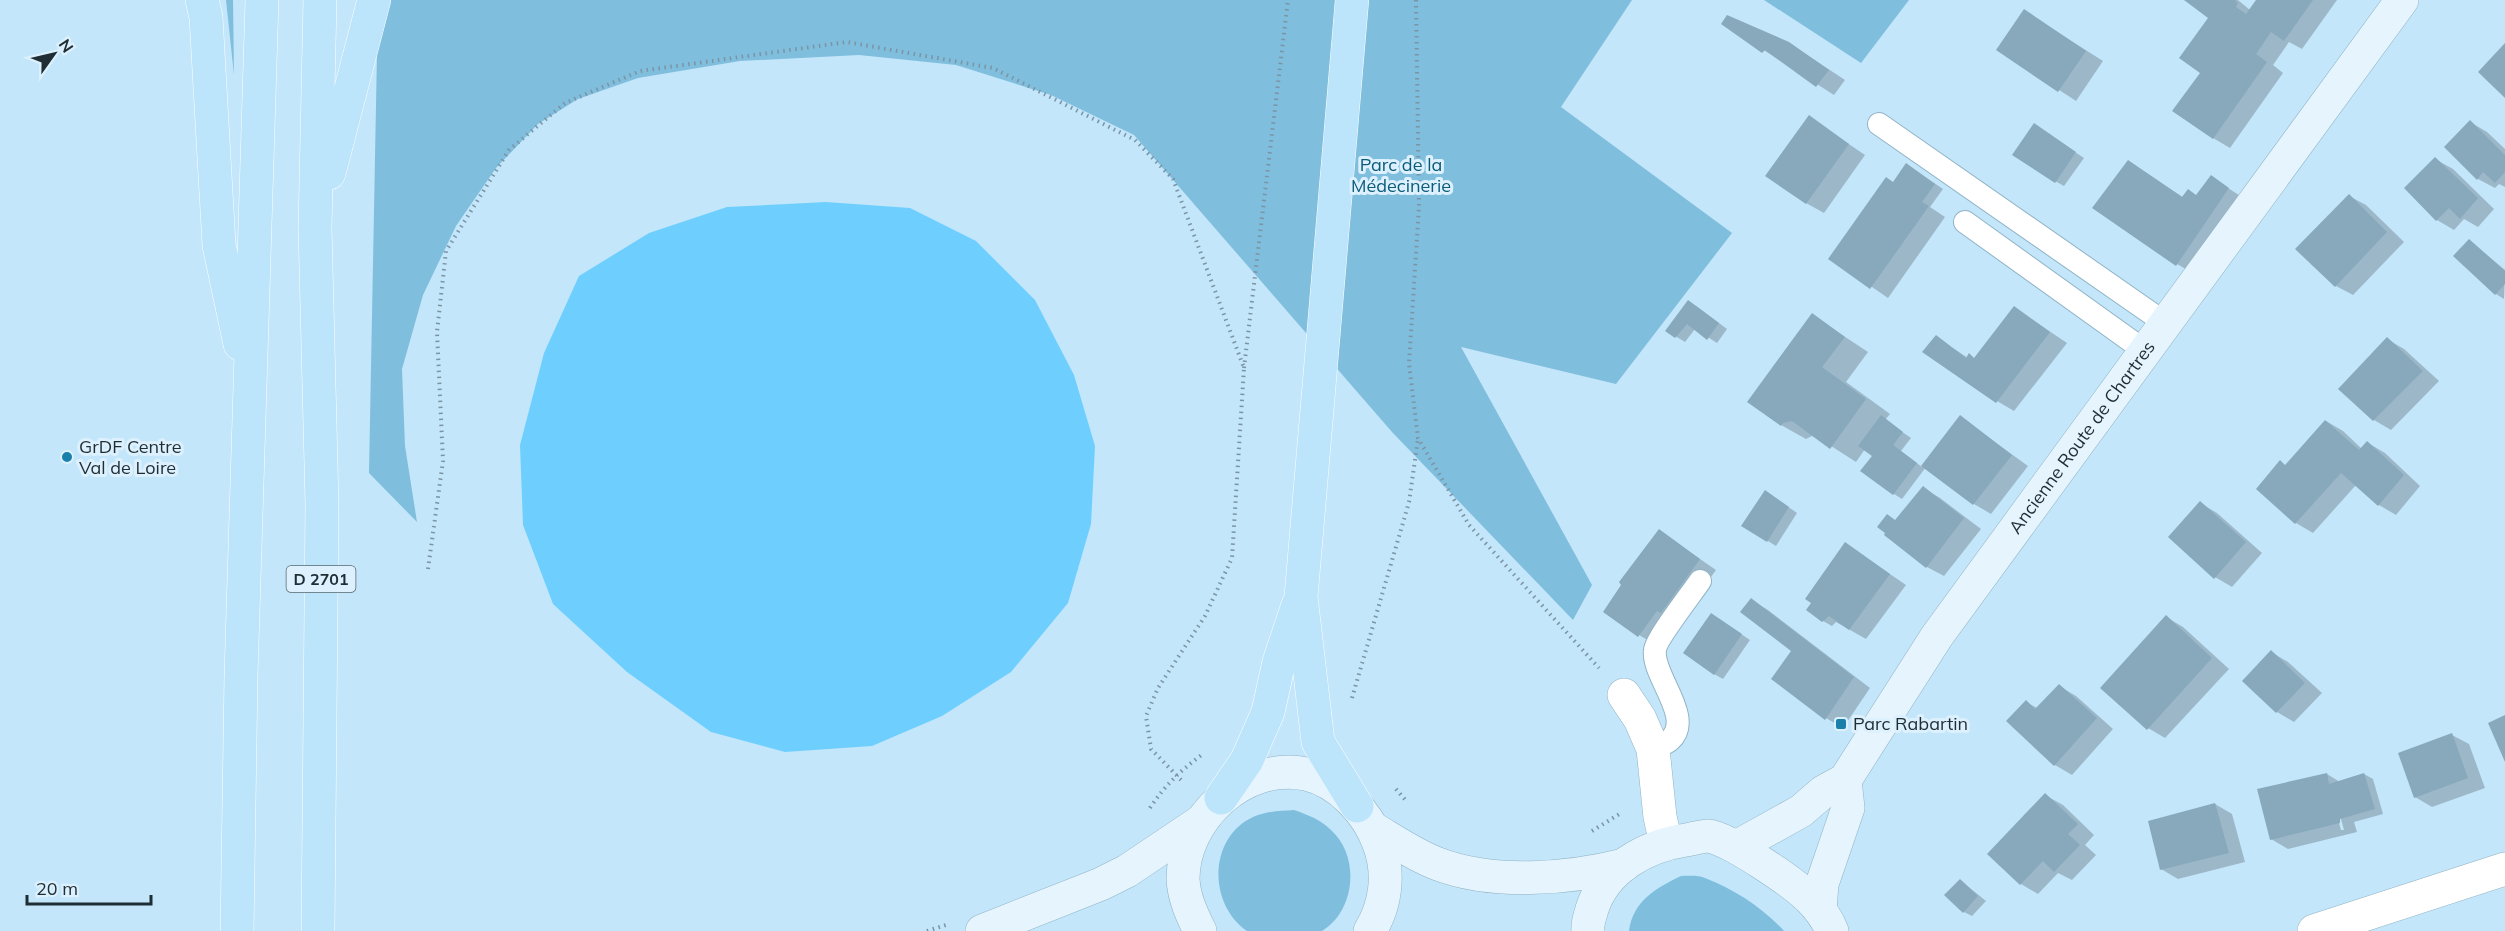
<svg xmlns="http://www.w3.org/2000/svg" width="2505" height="931" font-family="Mulish,sans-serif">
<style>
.green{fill:#80bede}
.water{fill:#6ecffe}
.shadow{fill:#0003;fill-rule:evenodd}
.building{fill:#87a9bb}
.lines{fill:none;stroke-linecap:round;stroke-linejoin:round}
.service-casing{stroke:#90b3c5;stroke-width:24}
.minor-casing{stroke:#90b3c5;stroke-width:34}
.secondary-casing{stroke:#90b3c5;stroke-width:34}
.trunk-casing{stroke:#fff;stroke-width:34}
.path{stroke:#7b94a3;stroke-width:4;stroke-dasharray:1.5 4.5;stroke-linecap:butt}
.service{stroke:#fff;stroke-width:22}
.minor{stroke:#fff;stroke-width:33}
.secondary{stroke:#e6f5fd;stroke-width:33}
.trunk{stroke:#bce4fa;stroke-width:33}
.poi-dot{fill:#1880aa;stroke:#dcf1fd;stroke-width:2}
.labels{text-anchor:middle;stroke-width:6;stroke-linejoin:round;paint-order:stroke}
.shield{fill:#dcf1fd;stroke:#586870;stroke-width:1.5}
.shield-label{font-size:16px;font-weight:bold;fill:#1f2d34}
.park-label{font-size:18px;fill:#0b5b7a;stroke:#dcf1fd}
.street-label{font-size:18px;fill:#1f2d34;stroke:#dcf1fd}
.poi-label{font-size:18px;fill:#1f2d34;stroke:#dcf1fd;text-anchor:start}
</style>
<rect width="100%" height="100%" fill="#c3e6fa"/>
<!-- green -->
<g class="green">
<path d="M226,0H233L234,75Z"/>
<path d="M378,0H1632L1561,107L1732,233L1616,384L1461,347L1592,585L1573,620L1392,432L1134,135L1051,95L956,65L859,55L740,61L638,78L578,99L538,124L496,168L456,226L423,295L402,369L405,446L417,522L369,473Z"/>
<path d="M1764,0H1909L1861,63Z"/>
<path d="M1294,810C1308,815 1320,819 1331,830C1360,856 1356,910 1322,931H1247C1208,904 1208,838 1253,817C1267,811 1280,811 1294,810Z"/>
<path d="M1681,876C1688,876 1698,875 1705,878C1734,889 1763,908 1784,931H1629C1633,901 1656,888 1681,876Z"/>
</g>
<!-- water -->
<path class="water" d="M826,202L910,208L976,241L1035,300L1074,375L1095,446L1091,524L1068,603L1011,672L942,716L872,746L785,752L711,732L627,672L553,604L523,525L520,445L544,353L579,276L649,233L727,207Z"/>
<!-- shadow -->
<g class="shadow">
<path d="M2186,0H2238L2250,10L2257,0H2337L2302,49L2289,42L2273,65L2283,73L2230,148L2213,138L2202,72L2210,17Z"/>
<path d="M2024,11L2103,61L2076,101L1998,50Z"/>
<path d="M1723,24L1789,43L1845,80L1834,95Z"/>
<path d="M1809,117L1865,155L1824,213L1806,203Z"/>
<path d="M2470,122L2487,132L2505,149V187L2499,184L2495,188L2478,179Z"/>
<path d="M2042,130L2084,158L2064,186L2055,181Z"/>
<path d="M2435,159L2453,169L2494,209L2478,227L2464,219L2454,230L2437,220L2406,188Z"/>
<path d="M1915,170L1943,189L1930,207L1945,217L1888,298L1830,258L1894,183Z"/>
<path d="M2145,172L2184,198L2197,196L2211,177L2245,199L2194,274L2177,264Z"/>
<path d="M2349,196L2366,205L2404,242L2353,295L2336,286Z"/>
<path d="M2470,241L2505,270L2504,299L2496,294L2455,256Z"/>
<path d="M1696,306L1727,329L1717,343L1695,329L1685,342L1667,331Z"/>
<path d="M2015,308L2067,343L2014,411L1997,401L1936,337L1968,358L1970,355L1975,359Z"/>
<path d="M1812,315L1868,352L1846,382L1890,414L1885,420L1911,438L1901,451L1922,467L1960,417L2028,466L1991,514L1974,504L1926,467L1902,499L1894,494L1874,455L1865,449L1856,462L1814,435L1806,439L1781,425Z"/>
<path d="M2387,339L2404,349L2439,381L2391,430L2374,420Z"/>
<path d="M2326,421L2343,431L2362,449L2368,443L2385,453L2420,486L2396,515L2379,505L2356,485L2313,533L2296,523Z"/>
<path d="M1923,488L1940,498L1981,529L1944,576L1927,567L1896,521Z"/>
<path d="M1774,497L1797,513L1776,546L1743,525Z"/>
<path d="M2200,503L2217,513L2262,553L2232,587L2215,577Z"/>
<path d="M1659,531L1716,570L1678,622L1656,645L1639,635Z"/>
<path d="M1846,544L1906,585L1866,639L1836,622L1832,626L1823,621Z"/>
<path d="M1751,600L1768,610L1870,688L1843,728L1826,718L1793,650Z"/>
<path d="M2166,617L2183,627L2229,669L2165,738L2148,728Z"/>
<path d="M1720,620L1750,640L1723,679L1714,674Z"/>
<path d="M2271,652L2288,662L2322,693L2294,722L2277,712L2244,681Z"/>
<path d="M2059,686L2076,696L2113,729L2072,775L2055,765L2008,721L2026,702L2037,708Z"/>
<path d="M2452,735L2469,744L2485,788L2432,807L2415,797Z"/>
<path d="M2327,774L2340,782L2364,774L2373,779L2383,814L2354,822L2357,832L2288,849L2271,839ZM2336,801L2344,830H2341L2333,802Z"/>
<path d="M2045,795L2063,805L2094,835L2085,845L2096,855L2072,880L2058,873L2038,894L2021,884L1989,854Z"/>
<path d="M2215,804L2232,814L2245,862L2178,879L2161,869Z"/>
<path d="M1960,880L1986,901L1972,916L1964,912Z"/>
</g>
<!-- building -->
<g class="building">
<path d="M2184,0H2235L2238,3L2236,7L2246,14L2256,0H2313L2284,41L2271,32L2256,54L2267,62L2213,139L2172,111L2200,73L2179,58L2208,18Z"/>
<path d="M2024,9L2086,51L2058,92L1996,50Z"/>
<path d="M1727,15L1789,42L1829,70L1816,87L1765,50L1762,53L1721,24Z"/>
<path d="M2505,43V98L2478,72Z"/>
<path d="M1809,115L1849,144L1806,204L1765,176Z"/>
<path d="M2470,120L2505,155V172L2495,183L2483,172L2477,180L2444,147Z"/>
<path d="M2034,123L2076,152L2055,183L2012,155Z"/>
<path d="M2435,157L2478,198L2460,219L2449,208L2436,221L2404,188Z"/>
<path d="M2128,160L2182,197L2188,189L2196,195L2211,175L2229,188L2176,266L2092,208Z"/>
<path d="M1906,163L1935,184L1922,202L1929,206L1870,289L1828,259L1886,177L1893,182Z"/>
<path d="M2349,194L2387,232L2335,287L2295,249Z"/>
<path d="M2469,239L2505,271V284L2495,295L2453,256Z"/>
<path d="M1688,300L1719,323L1707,340L1687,324L1675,338L1665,331Z"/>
<path d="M2014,306L2050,332L1996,403L1922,352L1936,335L1966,358L1969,353L1974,358Z"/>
<path d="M1812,313L1845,337L1822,367L1866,399L1830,449L1792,421L1783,423L1781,426L1747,402Z"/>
<path d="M2387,337L2423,371L2373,421L2338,389Z"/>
<path d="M1881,415L1903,432L1893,445L1917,463L1893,495L1860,471L1872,456L1858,446Z"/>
<path d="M1960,415L2012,455L1973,505L1921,466Z"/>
<path d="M2325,420L2359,450L2367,441L2404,475L2378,506L2341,473L2295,524L2256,489L2280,460L2285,465Z"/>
<path d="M1923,486L1964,518L1926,568L1884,535L1885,533L1877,527L1887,514L1895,520Z"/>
<path d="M1765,490L1789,507L1767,542L1741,526Z"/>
<path d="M2200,501L2246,542L2214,579L2168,537Z"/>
<path d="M1659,529L1700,559L1661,613L1657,611L1638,637L1603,612L1621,585L1619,582Z"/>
<path d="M1845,542L1890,574L1849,630L1829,616L1822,622L1806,610L1811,603L1805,599Z"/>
<path d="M1751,598L1854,677L1825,720L1771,679L1791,651L1740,612Z"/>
<path d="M1711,613L1742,634L1714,675L1683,653Z"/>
<path d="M2166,615L2212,658L2147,730L2100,688Z"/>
<path d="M2271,650L2305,683L2276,713L2242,681Z"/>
<path d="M2059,684L2097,718L2054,766L2006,721L2026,700L2035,709Z"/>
<path d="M2505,715V762L2488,723Z"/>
<path d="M2452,733L2468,778L2414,798L2398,753Z"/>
<path d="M2327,773L2329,784L2364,773L2375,809L2340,819V823L2270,840L2257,789Z"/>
<path d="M2045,793L2078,824L2068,834L2080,845L2054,872L2043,861L2020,885L1987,854Z"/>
<path d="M2215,803L2229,853L2160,870L2148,821Z"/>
<path d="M1960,879L1978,896L1963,913L1944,895Z"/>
</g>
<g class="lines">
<defs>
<g id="service">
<path d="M1879,124L2165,323"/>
<path d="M1965,222L2145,351"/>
<path d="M1653,749C1658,746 1666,744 1670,740C1695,718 1651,675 1655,650C1656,639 1692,593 1700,581"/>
</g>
<g id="minor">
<path d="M1624,695L1640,719L1653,749L1660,817L1666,843"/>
<path d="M2314,931L2505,869"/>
</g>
<g id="secondary">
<path d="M1374,829C1394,841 1416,856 1438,864C1493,885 1569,879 1624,865"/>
<path id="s1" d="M1738,846L1801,811L1823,792L1845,780L1937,636L2402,0"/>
<path d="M1820,910L1822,884L1848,808L1845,780"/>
<path d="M982,931L1101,884L1127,871L1200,822"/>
<path d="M1200,931C1192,915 1184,898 1183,879C1183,819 1244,761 1306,774C1340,782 1368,813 1379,844C1390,873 1386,905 1370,931"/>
<path d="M1588,931C1587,923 1590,917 1592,909C1605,868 1646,846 1686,840C1693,839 1702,836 1708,836C1729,838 1797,885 1812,901C1821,910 1827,919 1832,931"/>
</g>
<g id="trunk">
<path d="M202,0L206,17L219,245L240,344"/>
<path d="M1352,0L1301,597L1318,742L1357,806"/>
<path d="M329,173L374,0"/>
<path d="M1221,798L1247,760L1268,712L1279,662L1298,605"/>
<path d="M237,931L241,676L262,0"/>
<path d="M318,931L322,504L315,227L320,0"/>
</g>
</defs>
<!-- service casing -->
<use href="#service" class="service-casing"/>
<!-- minor casing -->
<use href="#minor" class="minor-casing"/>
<!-- secondary casing -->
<use href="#secondary" class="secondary-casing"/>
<!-- trunk casing -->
<use href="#trunk" class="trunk-casing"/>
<!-- path -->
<g class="path">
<path d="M1416,0L1419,206L1409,364L1418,438L1469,525L1599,668"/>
<path d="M1244,368L1288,0"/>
<path d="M428,569L443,461L437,332L446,251L509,150L565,103L640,71L847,42L993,68L1135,140L1173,179L1244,368L1232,558L1205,616L1158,688L1146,716L1151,749L1184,783"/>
<path d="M1352,698L1409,502L1418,439"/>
<path d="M1396,789L1407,802"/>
<path d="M1150,808C1165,785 1181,770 1203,754"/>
<path d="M1592,831L1621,813"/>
<path d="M927,931L946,925"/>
</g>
<!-- service -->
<use href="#service" class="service"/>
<!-- minor -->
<use href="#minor" class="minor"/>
<!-- secondary -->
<use href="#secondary" class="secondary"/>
<!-- trunk -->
<use href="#trunk" class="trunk"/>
</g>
<!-- markers -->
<g class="poi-dot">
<circle cx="67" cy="457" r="6"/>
<rect x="1835" y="718" width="12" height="12" rx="3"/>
</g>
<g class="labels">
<!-- shield labels -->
<rect class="shield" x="286.5" y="566" width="69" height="26" rx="4.5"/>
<g class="shield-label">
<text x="321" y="585">D 2701</text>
</g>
<!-- park labels -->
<g class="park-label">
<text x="1401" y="171">Parc de la<tspan x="1401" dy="21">Médecinerie</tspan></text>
</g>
<!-- street labels -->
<g class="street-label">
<text dy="6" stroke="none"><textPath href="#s1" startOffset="543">Ancienne Route de Chartres</textPath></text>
</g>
<!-- poi labels -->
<g class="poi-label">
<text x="79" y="453">GrDF Centre<tspan x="79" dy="21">Val de Loire</tspan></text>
<text x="1853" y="730">Parc Rabartin</text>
</g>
</g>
<!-- north arrow -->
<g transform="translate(54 54) rotate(56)" stroke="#dcf1fd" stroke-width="4.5" paint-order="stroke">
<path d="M0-4.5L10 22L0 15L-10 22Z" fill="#1f2d34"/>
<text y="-9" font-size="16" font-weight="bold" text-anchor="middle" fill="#1f2d34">N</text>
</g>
<!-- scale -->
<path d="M27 895v9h124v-9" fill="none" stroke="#1f2d34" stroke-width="3"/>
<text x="36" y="895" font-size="18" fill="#1f2d34" stroke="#dcf1fd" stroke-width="4.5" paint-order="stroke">20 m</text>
</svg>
